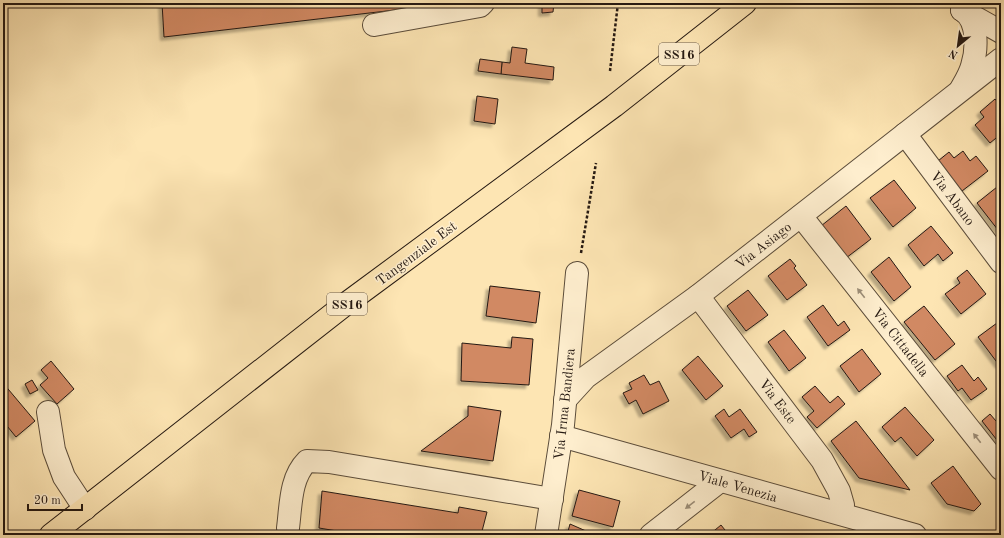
<svg xmlns="http://www.w3.org/2000/svg" width="1004" height="538" font-family="'Old Standard TT',serif">
<style>
.building{fill:#d18963;stroke:#251912;filter:url(#shadow)}
.lines{fill:none;stroke-linecap:round;stroke-linejoin:round}
.minor-casing{stroke:#5b4c3a;stroke-width:24}
.major-casing{stroke:#251912;stroke-width:24}
.path{stroke:#251912;stroke-width:2.5;stroke-dasharray:3 2;stroke-linecap:butt}
.minor{stroke:#feeece;stroke-width:22}
.major{stroke:#fde5b3;stroke-width:22}
.oneway{fill:#9c8e79}
.labels{text-anchor:middle;stroke-width:3;stroke-linejoin:round;paint-order:stroke}
.shield{fill:#feeece;stroke:#66594a;stroke-width:1}
.shield-label{font-size:13px;font-weight:bold;fill:#251912}
.street-label{font-size:14px;fill:#251912;stroke:#feeece}
</style>
<defs>
<filter id="shadow"><feDropShadow dx="-3.5" dy="3.5" stdDeviation="1" flood-color="#0004"/></filter>
</defs>
<rect width="100%" height="100%" fill="#fde5b3"/>
<filter id="stains"><feTurbulence type="fractalNoise" baseFrequency=".005" numOctaves="4"/><feColorMatrix values="0 0 0 0 .2 0 0 0 0 .09 0 0 0 0 .02 0 0 0 .5 -.17"/></filter>
<radialGradient id="worn" r=".72"><stop offset=".6" stop-color="#630" stop-opacity="0"/><stop offset="1" stop-color="#630" stop-opacity=".3"/></radialGradient>
<!-- building -->
<g class="building">
<path d="M162,3H455L164,37Z"/>
<path d="M542,3H554L553,12L542,13Z"/>
<path d="M512,47L527,49L525,63L554,67L553,80L501,74L502,62L510,63Z"/>
<path d="M480,59L502,62L501,74L478,71Z"/>
<path d="M477,96L498,99L495,124L474,121Z"/>
<path d="M995,99L1001,106V124L999,125L1001,134L990,143L975,125L984,117L980,112Z"/>
<path d="M963,151L970,161L976,156L988,171L962,191L938,161L949,152L954,158Z"/>
<path d="M894,180L916,208L893,227L870,198Z"/>
<path d="M997,187L1001,192V228L998,230L977,203Z"/>
<path d="M846,206L871,239L846,258L821,226Z"/>
<path d="M931,226L953,253L943,261L938,254L924,266L908,245Z"/>
<path d="M889,257L911,287L894,301L871,272Z"/>
<path d="M790,259L796,266L794,268L807,285L787,300L768,276Z"/>
<path d="M967,270L986,294L961,314L945,294L960,283L957,278Z"/>
<path d="M490,286L540,292L536,323L486,316Z"/>
<path d="M748,290L768,315L746,331L727,306Z"/>
<path d="M823,305L838,326L844,321L850,330L828,346L807,317Z"/>
<path d="M924,306L955,344L935,360L904,322Z"/>
<path d="M997,323L1001,329V363L999,365L978,337Z"/>
<path d="M784,330L806,358L789,371L768,342Z"/>
<path d="M512,337L533,339L529,385L461,381L462,343L511,348Z"/>
<path d="M862,349L881,374L859,392L840,366Z"/>
<path d="M698,356L723,386L706,400L682,370Z"/>
<path d="M51,361L74,389L57,404L40,385L48,378L41,370Z"/>
<path d="M962,365L974,381L978,377L987,389L971,400L962,388L958,391L947,376Z"/>
<path d="M644,375L650,385L659,381L669,401L643,414L636,400L629,404L623,393L632,389L629,383Z"/>
<path d="M32,380L38,390L30,394L25,384Z"/>
<path d="M3,383L35,421L16,437L3,421Z"/>
<path d="M815,386L830,403L838,396L845,404L817,428L807,417L814,411L802,397Z"/>
<path d="M468,406L501,411L493,461L421,451L468,416Z"/>
<path d="M905,407L934,440L917,456L901,437L895,442L882,427Z"/>
<path d="M724,409L729,417L740,409L757,432L749,437L744,429L731,438L715,416Z"/>
<path d="M990,414L996,421L1001,417L1000,444L982,421Z"/>
<path d="M856,421L910,490L859,478L831,441Z"/>
<path d="M953,466L981,504L974,511L947,504L931,483Z"/>
<path d="M579,490L620,501L613,527L572,516Z"/>
<path d="M322,491L458,513L459,507L487,512L481,535H361L319,528Z"/>
<path d="M570,524L586,531L584,535H567Z"/>
<path d="M721,525L729,535H709Z"/>
</g>
<g class="lines">
<defs>
<g id="minor">
<path d="M962,10L1001,32"/>
<path d="M374,25L480,6L483,3"/>
<path d="M961,89C965,82 970,74 972,66C977,50 979,20 962,10"/>
<path d="M905,134L1001,262"/>
<path d="M801,216L1001,469"/>
<path d="M698,296L822,460L839,491L843,505L842,514"/>
<path d="M565,400L586,377L698,296L1001,59"/>
<path d="M48,412L54,450L64,477L85,509"/>
<path d="M561,436L915,535"/>
<path d="M288,528C291,505 290,478 307,461L329,462L552,499"/>
<path d="M546,535L563,425L577,273"/>
<path d="M651,535L720,481"/>
</g>
<path id="major" d="M51,535L347,303L614,106L745,3"/>
</defs>
<!-- minor casing -->
<use href="#minor" class="minor-casing"/>
<!-- major casing -->
<use href="#major" class="major-casing"/>
<!-- path -->
<g class="path">
<path d="M610,71L618,3"/>
<path d="M581,253L596,163"/>
</g>
<!-- minor -->
<use href="#minor" class="minor"/>
<!-- major -->
<use href="#major" class="major"/>
</g>
<!-- one-way arrows -->
<defs><path id="oneway-solid" d="M-6-.8H1V-3.2L6.5 0L1 3.2V.8H-6Z"/></defs>
<g class="oneway">
<use href="#oneway-solid" transform="translate(861 293) rotate(-128)"/>
<use href="#oneway-solid" transform="translate(977 438) rotate(-128)"/>
<use href="#oneway-solid" transform="translate(690 505) rotate(142)"/>
</g>
<g class="labels">
<!-- shield labels -->
<g class="shield">
<rect x="659" y="43" width="40" height="22" rx="3"/>
<rect x="327" y="293" width="40" height="22" rx="3"/>
</g>
<g class="shield-label">
<text x="679" y="59">SS16</text>
<text x="347" y="309">SS16</text>
</g>
<!-- street labels -->
<g class="street-label">
<text transform="translate(953 198) rotate(53)" y="5">Via Abano</text>
<text transform="translate(763 245) rotate(-38)" y="5">Via Asiago</text>
<text transform="translate(416 253) rotate(-37)" y="5">Tangenziale Est</text>
<text transform="translate(901 342) rotate(52)" y="5">Via Cittadella</text>
<text transform="translate(778 401) rotate(53)" y="5">Via Este</text>
<text transform="translate(564 404) rotate(-84)" y="5">Via Irma Bandiera</text>
<text transform="translate(738 486) rotate(16)" y="5">Viale Venezia</text>
</g>
</g>
<!-- margin -->
<rect width="1004" height="538" fill="none" stroke="#fde5b3" stroke-width="16"/>
<rect x="4" y="4" width="996" height="530" fill="none" stroke="#251912" stroke-width="2"/>
<rect x="8" y="8" width="988" height="522" fill="none" stroke="#251912"/>
<!-- north arrow -->
<g transform="translate(958 46) rotate(209)" stroke="#feeece" stroke-width="3" paint-order="stroke">
<path d="M0-3L7 15L0 10L-7 15Z" fill="#251912"/>
<text y="-6" font-size="11" font-weight="bold" text-anchor="middle" fill="#251912">N</text>
</g>
<!-- scale -->
<path d="M28 504v6h54v-6" fill="none" stroke="#251912" stroke-width="2"/>
<text x="34" y="504" font-size="12" fill="#251912" stroke="#feeece" stroke-width="3" paint-order="stroke">20 m</text>
<rect width="100%" height="100%" filter="url(#stains)"/>
<rect width="100%" height="100%" fill="url(#worn)"/>
</svg>
